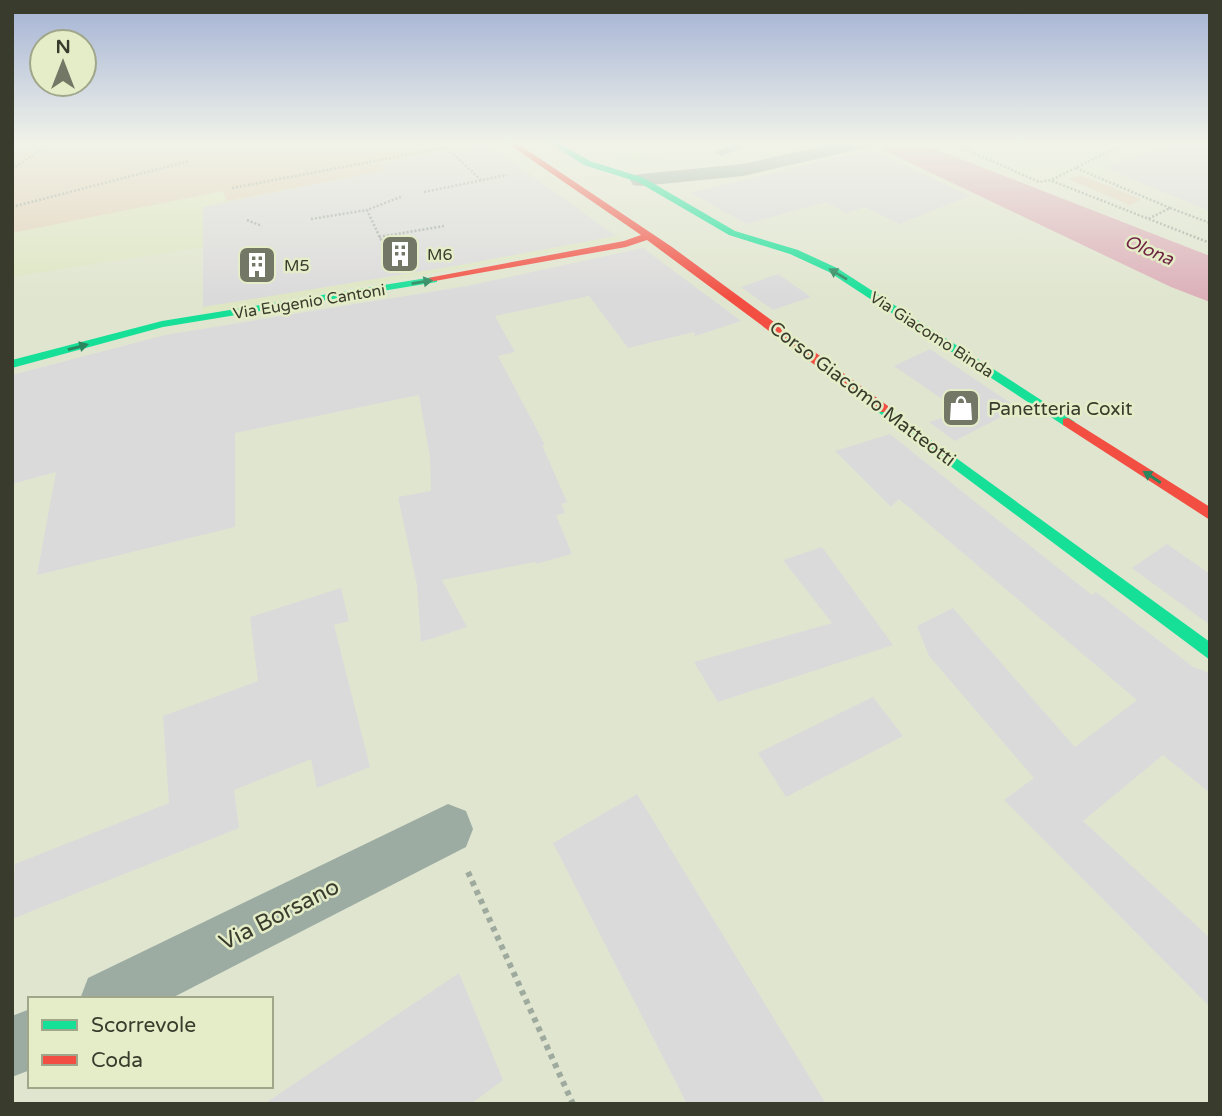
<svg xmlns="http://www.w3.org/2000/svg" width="1222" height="1116" font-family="'Varela Round',sans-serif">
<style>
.built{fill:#dee6c3}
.green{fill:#e3d2ba}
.water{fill:#dcb0b9}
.building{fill:#dbdadb}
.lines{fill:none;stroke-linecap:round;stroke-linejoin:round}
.path-far1{stroke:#9faa9f;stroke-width:2.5;stroke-dasharray:2 2;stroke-linecap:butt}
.path{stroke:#9faa9f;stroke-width:6;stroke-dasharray:5 5;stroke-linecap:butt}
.lane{fill:#9caca3;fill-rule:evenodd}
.street{fill:#9caca3;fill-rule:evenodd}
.fast{fill:#16e098;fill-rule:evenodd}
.jam{fill:#f24e42;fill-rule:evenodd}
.oneway{fill:#29865d}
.labels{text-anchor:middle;stroke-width:5;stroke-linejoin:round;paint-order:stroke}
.far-poi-label{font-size:16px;fill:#393c2d;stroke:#e4edc7;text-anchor:start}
.far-street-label{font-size:16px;fill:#393c2d;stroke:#e4edc7}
.far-water-label{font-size:18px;font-style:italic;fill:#702343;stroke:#e4edc7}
.street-label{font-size:19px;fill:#393c2d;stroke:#e4edc7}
.poi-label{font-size:19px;fill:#393c2d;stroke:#e4edc7;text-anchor:start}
.near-street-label{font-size:23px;fill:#393c2d;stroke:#e4edc7}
</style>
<rect width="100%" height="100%" fill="#e0e5cf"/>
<!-- built -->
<g class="built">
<path d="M155,142H484L622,240L203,314V247L12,277V233L222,191Z"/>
<path d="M584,142H697L637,158L597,149Z"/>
</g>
<!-- green -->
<g class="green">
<path d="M12,142H446L456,149L382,163L385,170L238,199L227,201L223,191L12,233Z"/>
<path d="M1080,175L1141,199L1130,205L1068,179Z"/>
</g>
<!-- water -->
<path class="water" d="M900,142H917L1210,256V302L1171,287L879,148Z"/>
<!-- building -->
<g class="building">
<path d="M1177,142H1210V211L1104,168Z"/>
<path d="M486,143L616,236L466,264L203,307V207L385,170L381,163Z"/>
<path d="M870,149L970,196L899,224L865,207L846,213L826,202L747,224L691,193Z"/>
<path d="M643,248L741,321L695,336L694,332L628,348L589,296L495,316L515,352L498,356L545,445H542L567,502L561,504L565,513L556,515L572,554L536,564L535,562L442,580L467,627L421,642L417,585L398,497L431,491L430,457L419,395L235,433V527L37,575L56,472L12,484V375L165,335L467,286Z"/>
<path d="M778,274L811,297L773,310L741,287Z"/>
<path d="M930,349L1018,408L955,441L929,422L961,412L894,366Z"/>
<path d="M890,434L1092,595L1096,592L1193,667L1210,673V793L1163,755L1083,821L1210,938V1007L1004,800L1034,778L929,656L917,626L953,608L1075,747L1137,700L899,499L891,507L835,451Z"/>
<path d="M1167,544L1210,574V625L1132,568Z"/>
<path d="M822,547L893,645L718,702L694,662L832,623L783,560Z"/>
<path d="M341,588L349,621L334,625L370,767L317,788L311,759L234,790L239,828L12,919L15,864L169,803L163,716L258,681L250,617Z"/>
<path d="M873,697L903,736L786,797L758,753Z"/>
<path d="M637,794L826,1104H687L553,843Z"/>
<path d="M459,973L503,1080L471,1104H264Z"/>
</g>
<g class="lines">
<!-- path-far1 -->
<g class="path-far1">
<path d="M433,142L449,150L481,180"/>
<path d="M949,142L1039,182L1051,180L1128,142"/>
<path d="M1076,168L1170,208L1148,219"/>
<path d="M12,169L52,142"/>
<path d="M1052,181L1210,243"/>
<path d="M232,188L443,148"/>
<path d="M424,192L507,175"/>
<path d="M12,207L189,161"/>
<path d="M1170,208L1210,223"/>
<path d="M311,219L367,210"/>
<path d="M247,220L262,226"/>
<path d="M379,237L444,226"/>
<path d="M383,244L367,210L403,196"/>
</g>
<!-- path -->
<path class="path" d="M468,872L573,1104"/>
<!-- lane -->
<path class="lane" d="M741,142H758L721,156L715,152Z"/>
<!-- street -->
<g class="street">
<path d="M841,142H876L873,146L743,176L641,186L633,185L630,180L633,175L641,174L743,164Z"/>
<path d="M448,804L466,811L473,829L466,847L170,999H80L88,978Z"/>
<path d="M30,1009V1070L12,1077V1016Z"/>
</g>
<!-- fast -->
<g class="fast">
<path d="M548,142H557L590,161L644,178L735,231L798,250L837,268L1075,422L1068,426L1063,425L829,272L790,254L729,235L638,182L584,165Z"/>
<path d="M433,277L437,278V282L163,327L12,368V360L162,321Z"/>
<path d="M883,405L1210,642V660L878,412L877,409Z"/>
</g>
<!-- jam -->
<g class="jam">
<path d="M506,142H515L672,247L888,406V412H878L647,240L626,247L429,282V278L433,277L624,241L641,235Z"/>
<path d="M1068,418L1210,507V520L1063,425V419Z"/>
</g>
</g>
<!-- one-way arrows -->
<defs><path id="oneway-solid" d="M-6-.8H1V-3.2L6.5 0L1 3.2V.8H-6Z" transform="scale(1.75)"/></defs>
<g class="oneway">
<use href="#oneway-solid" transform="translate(838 274) rotate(-149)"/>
<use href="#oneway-solid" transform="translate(422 282) rotate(-9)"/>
<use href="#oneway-solid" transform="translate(78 347) rotate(-15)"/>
<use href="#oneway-solid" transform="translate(1152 477) rotate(-147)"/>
</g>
<!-- sky -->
<linearGradient id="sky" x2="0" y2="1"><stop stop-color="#a3b2d5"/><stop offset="0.48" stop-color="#f1f3e9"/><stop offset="1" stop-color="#f1f3e9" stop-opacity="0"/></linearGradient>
<rect width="1222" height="298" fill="url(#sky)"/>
<!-- icons -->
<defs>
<symbol id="building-square" viewBox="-11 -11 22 22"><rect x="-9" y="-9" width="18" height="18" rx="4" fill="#737766" stroke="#e4edc7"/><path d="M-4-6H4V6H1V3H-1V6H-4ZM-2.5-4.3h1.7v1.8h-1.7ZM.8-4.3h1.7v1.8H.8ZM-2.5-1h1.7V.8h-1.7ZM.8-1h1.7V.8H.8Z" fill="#fff"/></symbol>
<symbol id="shop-square" viewBox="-11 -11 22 22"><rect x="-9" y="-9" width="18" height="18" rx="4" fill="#737766" stroke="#e4edc7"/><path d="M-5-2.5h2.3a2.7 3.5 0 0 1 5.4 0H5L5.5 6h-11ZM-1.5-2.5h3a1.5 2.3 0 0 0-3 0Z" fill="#fff"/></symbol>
</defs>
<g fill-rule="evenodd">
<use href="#building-square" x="378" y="232" width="44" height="44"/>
<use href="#building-square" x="235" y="243" width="44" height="44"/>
<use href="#shop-square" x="939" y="386" width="44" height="44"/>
</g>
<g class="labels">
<!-- far-poi labels -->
<g class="far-poi-label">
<text x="427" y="260">M6</text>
<text x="284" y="271">M5</text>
</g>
<!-- far-street labels -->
<g class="far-street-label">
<text transform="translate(309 301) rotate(-9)" y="6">Via Eugenio Cantoni</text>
<text transform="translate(932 334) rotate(33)" y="6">Via Giacomo Binda</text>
</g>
<!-- far-water labels -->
<g class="far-water-label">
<text transform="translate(1149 250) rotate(23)" y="6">Olona</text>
</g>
<!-- street labels -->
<g class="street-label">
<text transform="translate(863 393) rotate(37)" y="7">Corso Giacomo Matteotti</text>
</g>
<!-- poi labels -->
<g class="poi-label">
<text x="988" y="415">Panetteria Coxit</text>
</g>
<!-- near-street labels -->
<g class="near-street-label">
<text transform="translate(279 914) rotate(-27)" y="8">Via Borsano</text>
</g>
</g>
<!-- border -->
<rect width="1222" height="1116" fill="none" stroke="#393c2d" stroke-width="28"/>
<!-- legend -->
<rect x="28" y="997" width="245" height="91" fill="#e4edc7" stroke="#a0a689" stroke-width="2"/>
<rect x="42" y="1020" width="35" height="10" fill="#16e098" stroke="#a0a689" stroke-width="2"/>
<text x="91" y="1032" font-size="21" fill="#393c2d">Scorrevole</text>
<rect x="42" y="1055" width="35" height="10" fill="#f24e42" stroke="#a0a689" stroke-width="2"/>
<text x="91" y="1067" font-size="21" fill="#393c2d">Coda</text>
<!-- north arrow -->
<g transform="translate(63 63)"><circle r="33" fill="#e4edc7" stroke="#a0a689" stroke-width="2"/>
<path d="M0-5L12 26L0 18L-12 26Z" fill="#737766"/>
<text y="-10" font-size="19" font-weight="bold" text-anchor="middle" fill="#393c2d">N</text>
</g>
</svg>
